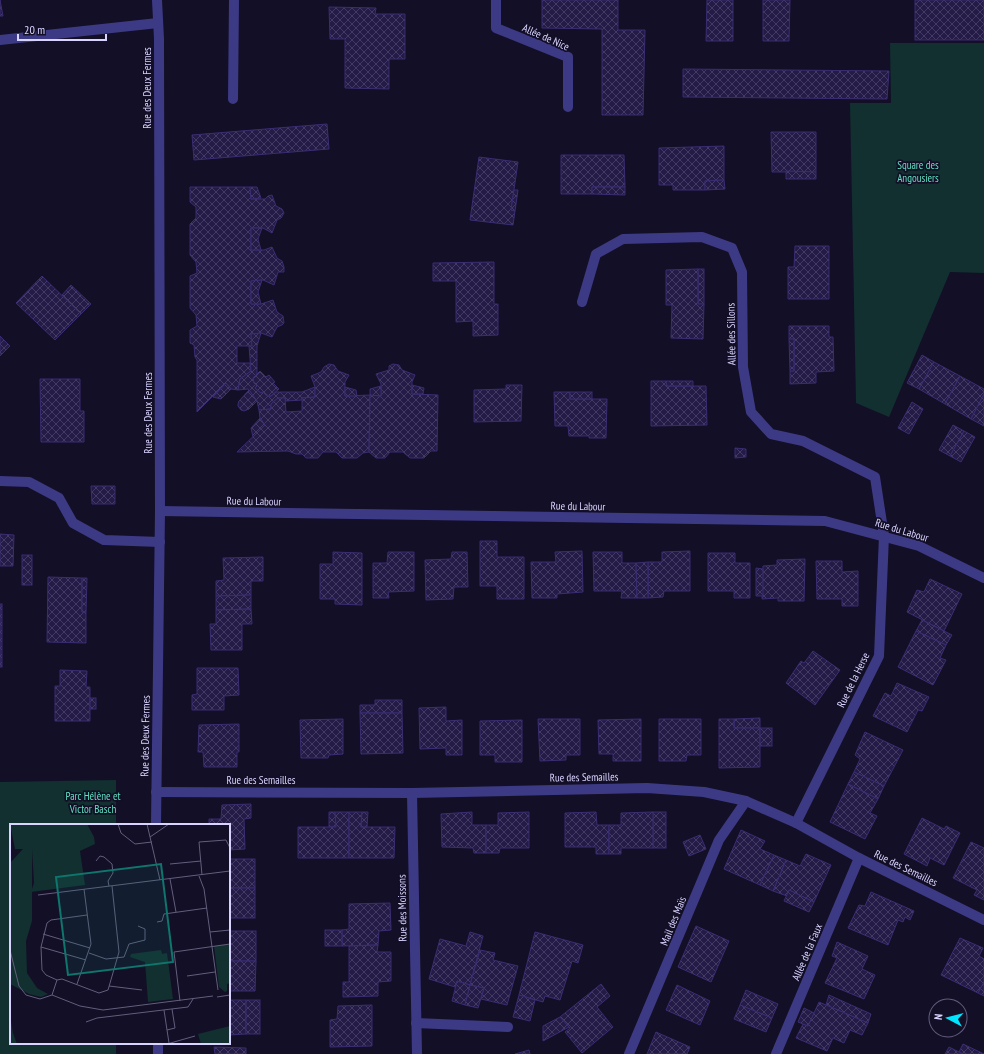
<svg xmlns="http://www.w3.org/2000/svg" width="984" height="1054" font-family="'PT Sans Narrow',sans-serif">
<style>
.park{fill:#12302f}
.building{fill:url(#building-cross-hatch);stroke:#3b2d73}
.lines{fill:none;stroke-linecap:round;stroke-linejoin:round}
.service{stroke:#3d3a85;stroke-width:10}
.minor{stroke:#3d3a85;stroke-width:10}
.labels{text-anchor:middle;stroke-width:3.5;stroke-linejoin:round;paint-order:stroke}
.street-label{font-size:11px;fill:#d9d4ff;stroke:#130f26}
.park-label{font-size:11px;fill:#5fe0c0;stroke:#130f26}
.inset-road{fill:none;stroke:#625e7d;stroke-width:1}
.view{fill:#0f766e;fill-opacity:0.15;stroke:#0f766e;stroke-width:2}
.inset-edge{fill:none;stroke:#d9d4ff;stroke-width:2}
</style>
<defs>
<pattern id="building-cross-hatch" width="8" height="8" patternUnits="userSpaceOnUse"><rect width="8" height="8" fill="#241b47"/><path d="M0 0l8 8M0 8l8-8" fill="none" stroke="#433b63"/></pattern>
</defs>
<rect width="100%" height="100%" fill="#130f26"/>
<!-- park -->
<g class="park">
<path d="M890,43H984V273L950,272L889,417L856,403L850,103H891Z"/>
<path d="M116,780V825H11V1043H116V1054H0V782Z"/>
</g>
<!-- building -->
<g class="building">
<path d="M0,0L3,16H0Z"/>
<path d="M542,0H618V30H645L643,115H602V29L542,28Z"/>
<path d="M707,0H733V41H706Z"/>
<path d="M763,0H790L789,41H763Z"/>
<rect x="915" y="0" width="69" height="40"/>
<path d="M329,7L376,8L375,14H405V59H389V89L345,88V39H330Z"/>
<path d="M683,69L889,71L887,99L683,97Z"/>
<path d="M327,124L329,149L194,160L192,135Z"/>
<path d="M771,132H816V172H772Z"/>
<path d="M724,146V180L705,181V190H673V185H659V148Z"/>
<path d="M561,155H624L625,187H592V194H561Z"/>
<path d="M479,157L518,162L511,210L515,211L513,225L470,220Z"/>
<path d="M786,171L816,172V179H786Z"/>
<path d="M724,180L725,189L705,190V181Z"/>
<path d="M190,187H250L251,199H265L268,196L272,195L276,206L282,209L284,213L281,218L277,220L272,233L263,228H251V250H264L272,247L277,258L282,261L284,267V272H278L274,285L263,280L251,281V304H261L273,300L277,312L283,316L284,323L282,325L277,327L272,337L261,333L251,334L252,346H237V363H250L251,371L240,379L238,390L231,389L226,383L197,412V360L195,357L194,345L190,343V330L197,326L196,315L190,308V276L197,273L196,262L190,255V224L196,218V207L190,202Z"/>
<path d="M250,187H257L261,198L251,199Z"/>
<path d="M592,187H625V195L592,194Z"/>
<path d="M514,190H518L515,211L511,210Z"/>
<path d="M251,228H262L258,239L261,250H251Z"/>
<path d="M795,246H829V299H788V267H794Z"/>
<path d="M494,262V304H498V335L473,336V321L456,322V281H433V263Z"/>
<rect x="698" y="269" width="6" height="35"/>
<path d="M698,269V304H704L703,339L671,338L672,305H666V270Z"/>
<path d="M42,276L81,314L55,340L16,303Z"/>
<path d="M262,280L258,292L261,304H251V281Z"/>
<path d="M71,285L91,304L81,314L62,295Z"/>
<path d="M789,326H829V337H833L834,371L816,372V383L790,384V371H794V339H789Z"/>
<path d="M261,333L257,346V374L253,378L254,383L257,386L255,388L261,393L263,392L266,395L270,397L276,392H302L315,387V397L302,398V400L286,401L285,398H278L271,404V409L259,410L257,401L248,389L238,390L240,379L251,371L249,346H252L251,334Z"/>
<path d="M0,336L10,346L0,356Z"/>
<path d="M789,339H794V371H790Z"/>
<path d="M922,355L934,362L919,389L907,383Z"/>
<path d="M934,362L960,376L945,404L919,389Z"/>
<path d="M329,364L334,365L338,371L349,375L345,382V396L370,395L369,452L363,453L357,458H342L336,452H323L318,458H306L302,454H296L288,451L237,452L265,425L260,418L259,410L271,409V404L278,398H285L286,412L302,411V398L315,397V387L311,376L321,372L324,367Z"/>
<path d="M393,364L399,365L402,370L415,375L412,382V394L438,395L437,451H431L424,458H410L403,452H390L385,458H376L369,452L370,395L381,396V384L376,374L389,370V366Z"/>
<path d="M260,371L266,377L269,375L275,382L273,383L279,389L271,396L266,395L263,392L261,393L255,388L257,386L254,383L253,378Z"/>
<path d="M960,376L984,389V394L971,419L945,404Z"/>
<path d="M40,379H80V411H84V442H41Z"/>
<path d="M651,381H666L667,386H706L707,425L651,426Z"/>
<path d="M666,381H693V386H667Z"/>
<path d="M226,383L231,389L221,399L213,397Z"/>
<path d="M412,385L424,388L423,394H412Z"/>
<path d="M506,385H522L521,421L474,422V390L506,389Z"/>
<path d="M381,386V396L370,395V389Z"/>
<path d="M345,387L356,390L357,396H345Z"/>
<path d="M249,390L257,401L249,409L244,411L241,410L238,406V404L239,401Z"/>
<path d="M554,392H570V399H607L606,438H589V436H569L568,426H555Z"/>
<rect x="570" y="392" width="22" height="7"/>
<path d="M984,394V426L971,419Z"/>
<path d="M912,402L923,409L909,434L898,428Z"/>
<path d="M260,418L265,425L253,437L251,428Z"/>
<path d="M953,425L964,431L950,456L939,450Z"/>
<path d="M964,431L975,437L961,462L950,456Z"/>
<path d="M735,448L746,449V457L735,458Z"/>
<path d="M91,486H115V504H92Z"/>
<path d="M0,534L14,535L13,566H0Z"/>
<path d="M480,541H497V557H524V599H497V586H480Z"/>
<path d="M582,551L583,592L557,594V598H532L531,562H556L555,552Z"/>
<path d="M690,551V591H664L663,597L648,598V562H662V552Z"/>
<path d="M333,552L362,553V605L335,604V599H320V564H333Z"/>
<path d="M388,552H414V591L388,592L389,598H373V563H387Z"/>
<path d="M452,552H467L468,587H454L453,599L426,600L425,560L451,559Z"/>
<path d="M593,552H622V563H636L637,598H621L622,591H594Z"/>
<path d="M708,553H735V563H750V598H734V591H708Z"/>
<rect x="22" y="555" width="10" height="30"/>
<path d="M263,557V581H251V595L216,596V581L224,580L223,558Z"/>
<path d="M805,559L804,601H778V598L762,599L763,566L777,565V560Z"/>
<path d="M816,561H842V572L858,571V606H842V599H817Z"/>
<path d="M648,562V598H637L636,563Z"/>
<path d="M756,568L763,569V596H756Z"/>
<path d="M48,577L82,578V612H86V643L47,642Z"/>
<path d="M82,578H87L86,612H82Z"/>
<path d="M930,579L962,594L944,631L907,612L917,590L924,592Z"/>
<path d="M251,595V609L216,610V596Z"/>
<rect x="0" y="604" width="2" height="63"/>
<path d="M251,609L252,624H242V650H211L210,624H216V610Z"/>
<path d="M922,620L952,635L946,645L916,631Z"/>
<path d="M916,631L946,645L940,658L946,660L933,685L898,667Z"/>
<path d="M813,651L840,670L815,705L786,683L801,661L804,663Z"/>
<path d="M197,668H238L239,695L224,696V710H192V695L197,694Z"/>
<path d="M60,670L87,671L86,687H90V721H55V686H60Z"/>
<path d="M897,683L929,697L922,711L918,710L907,732L873,716L885,693L891,696Z"/>
<rect x="90" y="698" width="6" height="11"/>
<path d="M375,700H402V713H360V705H375Z"/>
<path d="M446,707V721L462,720V755H446V748L420,749L419,708Z"/>
<path d="M360,713H402L403,753L361,754Z"/>
<path d="M760,718V728H734V719Z"/>
<path d="M343,719V754L329,755L328,758H301L300,720Z"/>
<path d="M538,719H580V755H566V760L540,761Z"/>
<path d="M641,719V761H613V754H599L598,720Z"/>
<path d="M659,719H701V755H687L686,761H659Z"/>
<path d="M719,719H734V728H760V767L719,768Z"/>
<path d="M522,720V762H495V755H480V721Z"/>
<path d="M239,724V752H237V767H204L203,752H198L199,725Z"/>
<rect x="760" y="728" width="12" height="18"/>
<path d="M865,732L903,750L884,786L854,772L860,759L855,755Z"/>
<path d="M854,772L884,786L878,799L848,784Z"/>
<path d="M848,784L878,799L870,813L877,816L865,839L830,822Z"/>
<path d="M251,804V818L244,819L245,849L229,850V825H209V819H221L222,805Z"/>
<path d="M329,812H335L336,827H329Z"/>
<path d="M335,812H349V858H298V827H336Z"/>
<path d="M349,812H362L361,827H395L394,858H349Z"/>
<path d="M362,812H368L367,827H361Z"/>
<path d="M472,812V825H486V853H474L473,848L442,847L441,814Z"/>
<path d="M529,812V848H500L499,853H486V825H498V813Z"/>
<path d="M596,812L597,825H609V854H596V847H565V813Z"/>
<rect x="653" y="812" width="13" height="36"/>
<path d="M653,812V848H621V854H609V825H621V813Z"/>
<path d="M922,818L944,829L946,826L960,833L944,865L930,858L927,866L904,854Z"/>
<path d="M741,830L765,841L760,849L774,855L760,885L724,869Z"/>
<path d="M700,835L706,849L689,856L683,842Z"/>
<path d="M971,842L984,848V900L974,895L977,890L953,878Z"/>
<path d="M806,854L831,865L814,902L789,890L787,896L773,891L786,860L800,866Z"/>
<path d="M774,855L786,860L773,891L760,885Z"/>
<rect x="229" y="859" width="26" height="29"/>
<rect x="229" y="888" width="26" height="30"/>
<path d="M789,890L814,902L809,912L784,901Z"/>
<path d="M871,892L914,911L910,920L905,917L903,922L898,920L888,945L848,928L859,905L865,906Z"/>
<path d="M390,903L391,930L379,931L378,945L342,946V930L349,929V904Z"/>
<path d="M696,926L729,941L711,982L678,967Z"/>
<rect x="325" y="930" width="17" height="16"/>
<rect x="229" y="931" width="27" height="30"/>
<path d="M470,932L483,936L470,985L457,981L455,987L429,979L440,939L466,946Z"/>
<path d="M535,932L583,945L578,963L572,961L560,1000L545,996L543,1002L519,995Z"/>
<path d="M960,938L983,948L979,956L984,959V982L978,993L941,975Z"/>
<path d="M837,942L868,956L862,969L875,975L864,999L825,983L837,958L832,956Z"/>
<path d="M378,945L377,952H391V981L378,982V996L343,997V982H349V946Z"/>
<path d="M480,950L495,953L493,960L518,966L507,1005L481,999L484,988L470,985Z"/>
<path d="M229,961H256L255,991H229Z"/>
<path d="M457,981L470,985L465,1005L452,1001Z"/>
<path d="M984,982V996L978,993Z"/>
<path d="M601,984L610,996L597,1007L613,1027L582,1053L565,1032L570,1028L560,1017Z"/>
<path d="M470,985L484,988L478,1008L465,1005Z"/>
<path d="M677,985L710,1001L700,1025L666,1010Z"/>
<path d="M746,990L778,1004L772,1018L740,1005Z"/>
<path d="M519,995L535,1000L530,1021L513,1017Z"/>
<path d="M829,995L871,1014L868,1023L826,1005Z"/>
<path d="M229,1000H246V1034L229,1035Z"/>
<rect x="246" y="1000" width="14" height="34"/>
<path d="M819,1002L868,1023L862,1035L850,1030L844,1043L833,1038L827,1051L796,1038L803,1024L808,1026Z"/>
<path d="M372,1005V1046L330,1047V1020L337,1019L338,1006Z"/>
<path d="M740,1005L772,1018L766,1032L734,1019Z"/>
<path d="M804,1008L814,1013L808,1026L798,1022Z"/>
<path d="M560,1017L569,1027L543,1041V1026Z"/>
<path d="M656,1032L690,1047L687,1054H647Z"/>
<path d="M963,1044L984,1054H963L959,1052Z"/>
<path d="M214,1047L246,1048V1054H215Z"/>
<path d="M949,1047L963,1054H945Z"/>
<path d="M529,1050L530,1054H515Z"/>
</g>
<g class="lines">
<!-- service -->
<path class="service" d="M233,99L234,0"/>
<!-- minor -->
<g class="minor">
<path d="M496,0V28L568,57V107"/>
<path d="M0,40L158,23"/>
<path d="M582,302L596,254L623,239L702,237L732,248L742,272L743,367L751,412L771,434L803,441L875,477L884,536L879,656L796,823"/>
<path d="M0,481L29,482L59,498L73,523L104,540L160,542"/>
<path d="M160,511L825,521L919,546L984,578"/>
<path d="M156,792L412,793L647,788L704,792L746,801L796,823L859,858L984,920"/>
<path d="M412,793L417,1054"/>
<path d="M156,825L160,511L159,39L157,0"/>
<path d="M416,1023L508,1027"/>
<path d="M158,1043V1054"/>
<path d="M629,1054L719,840L746,801"/>
<path d="M776,1054L859,858"/>
</g>
</g>
<g class="labels">
<!-- street labels -->
<g class="street-label">
<text transform="translate(546 37) rotate(24)" y="4">Allée de Nice</text>
<text transform="translate(147 88) rotate(-90)" y="4">Rue des Deux Fermes</text>
<text transform="translate(731 334) rotate(-91)" y="4">Allée des Sillons</text>
<text transform="translate(148 413) rotate(-90)" y="4">Rue des Deux Fermes</text>
<text transform="translate(254 501) rotate(1)" y="4">Rue du Labour</text>
<text transform="translate(578 506) rotate(1)" y="4">Rue du Labour</text>
<text transform="translate(902 530) rotate(17)" y="4">Rue du Labour</text>
<text transform="translate(853 680) rotate(-64)" y="4">Rue de la Herse</text>
<text transform="translate(145 736) rotate(-89)" y="4">Rue des Deux Fermes</text>
<text transform="translate(584 777) rotate(-1)" y="4">Rue des Semailles</text>
<text x="261" y="784">Rue des Semailles</text>
<text transform="translate(906 868) rotate(26)" y="4">Rue des Semailles</text>
<text transform="translate(402 908) rotate(-91)" y="4">Rue des Moissons</text>
<text transform="translate(673 921) rotate(-68)" y="4">Mail des Maïs</text>
<text transform="translate(807 952) rotate(-67)" y="4">Allée de la Faux</text>
</g>
<!-- park labels -->
<g class="park-label">
<text x="918" y="169">Square des<tspan x="918" dy="13">Angousiers</tspan></text>
<text x="93" y="800">Parc Hélène et<tspan x="93" dy="13">Victor Basch</tspan></text>
</g>
</g>
<!-- overview -->
<g transform="translate(10 824)">
<rect width="220" height="220" fill="#130f26"/>
<path d="M22,24V97L16,117L17,149L27,164L38,170L31,173L19,170L0,160V39L13,25ZM0,191L3,209L7,220H0Z" fill="#12302f"/>
<path d="M0,0H77L84,13L85,20L70,27L75,61L21,68L24,59L22,25H5ZM220,120V159L217,160V167L215,168L209,163L204,122ZM151,126L152,130L157,129L163,175L138,178L135,138L120,133L121,130Z" fill="#12302f"/>
<path d="M220,202V220H191L188,210Z" fill="#12302f"/>
<path class="inset-road" d="M108,0L111,9L125,20L142,18M137,0L150,56M140,13L159,0M86,37L90,32L94,33L102,40L103,49L98,57L99,62M160,40L191,37M192,51L189,18L216,16L220,24M189,52L194,65L208,166M160,55L166,88M28,71L220,47M147,98L152,97L154,90L197,84M200,108L220,106M33,110L80,124M31,123L76,136M0,126L9,162L16,171L30,175L42,171M79,129L96,135L114,133L119,120L135,116V105L128,102M177,152L205,148M47,156L36,151L32,146L31,123L37,99L41,96L77,91M67,160L81,120L74,65M99,162L132,166M42,171L47,156L52,155L89,169L98,166L109,128L102,62M42,171L70,182L93,186L203,172M207,173L220,171M170,177L164,128L220,120M154,186L157,206L165,204L162,185M76,198L87,194L178,183L183,175M157,206L159,219M157,220L185,212"/>
<path class="view" d="M151,40L163,138L58,151L46,53Z"/>
<rect width="220" height="220" class="inset-edge"/>
</g>
<!-- north arrow -->
<g transform="translate(948 1018) rotate(277)"><circle r="19" fill="#130f26" stroke="#625e7d"/>
<path d="M0-3L7 15L0 10L-7 15Z" fill="#00e5ff"/>
<text y="-6" font-size="11" font-weight="bold" text-anchor="middle" fill="#d9d4ff">N</text>
</g>
<!-- scale -->
<path d="M18 34v6h88v-6" fill="none" stroke="#d9d4ff" stroke-width="2"/>
<text x="24" y="34" font-size="12" fill="#d9d4ff" stroke="#130f26" stroke-width="3" paint-order="stroke">20 m</text>
</svg>
